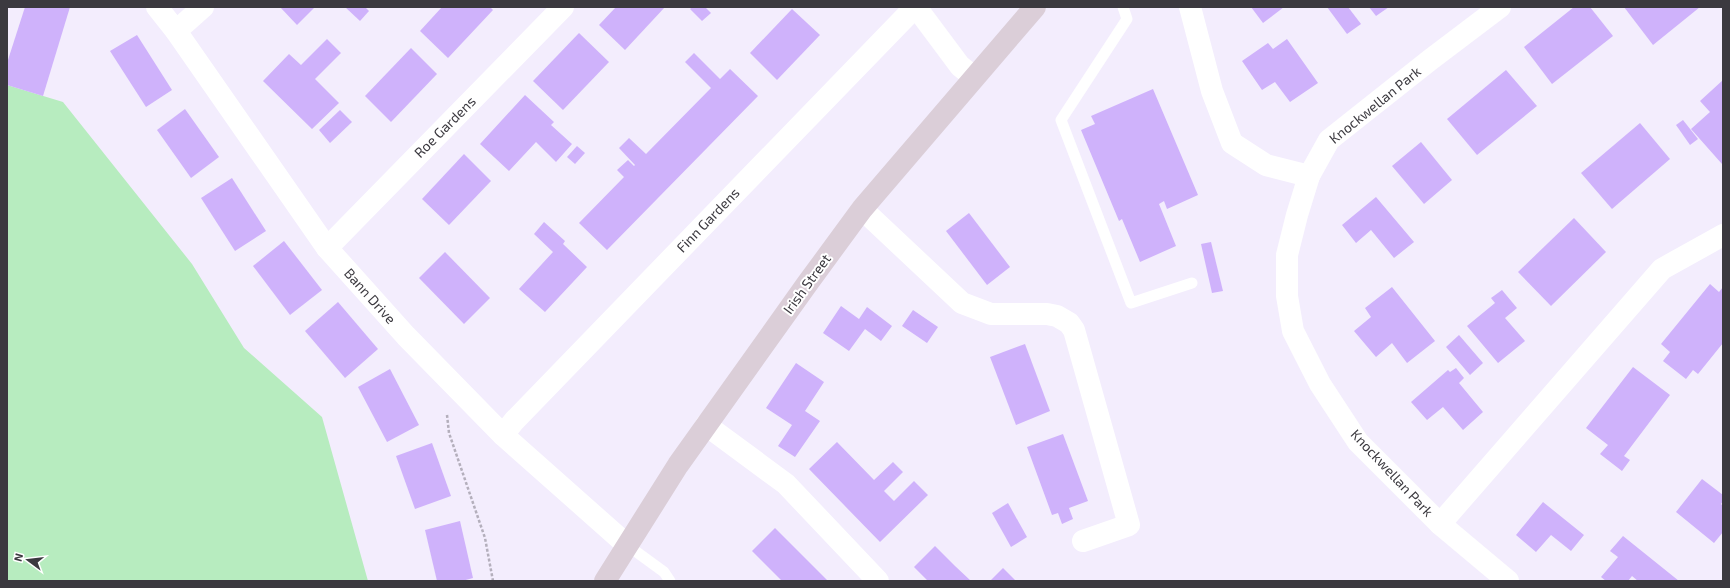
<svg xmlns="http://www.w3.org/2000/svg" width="1730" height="588" font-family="'Exo 2',sans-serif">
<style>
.green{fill:#b7ecbf}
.building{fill:#cfb2fb}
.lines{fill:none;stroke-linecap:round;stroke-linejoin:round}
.path{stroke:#b4afbc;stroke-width:2.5;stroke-dasharray:3 2;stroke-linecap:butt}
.lane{stroke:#fff;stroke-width:11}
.street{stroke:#fff;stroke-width:22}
.secondary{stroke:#dbced8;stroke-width:22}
.labels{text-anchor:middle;stroke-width:4;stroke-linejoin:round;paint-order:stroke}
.street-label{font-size:14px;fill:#3b393f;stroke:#fff}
</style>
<rect width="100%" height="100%" fill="#f3edfd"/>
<!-- green -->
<path class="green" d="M7,85L63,102L192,264L244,348L322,417L368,581H7Z"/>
<!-- building -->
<g class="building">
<path d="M25,7H70L43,96L7,85V63Z"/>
<path d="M280,7H315L297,25Z"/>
<path d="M345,7H365L369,11L360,21Z"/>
<path d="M442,7H490L493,10L448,58L420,31Z"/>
<path d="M616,7H665L625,50L599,25Z"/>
<path d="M692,7H705L711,13L702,21L690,9Z"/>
<path d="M1251,7H1284L1263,23Z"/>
<path d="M1327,7H1348L1361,24L1347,34Z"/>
<path d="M1369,7H1389L1376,16Z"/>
<path d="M1574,7H1590L1613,36L1552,84L1524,47Z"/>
<path d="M1624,7H1700L1653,45Z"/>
<path d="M792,9L820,35L777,80L750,53Z"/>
<path d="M579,33L609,62L563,110L533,81Z"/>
<path d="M137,35L172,90L146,107L110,51Z"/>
<path d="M327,39L341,53L315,79L339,103L312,129L263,81L289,54L301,65Z"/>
<path d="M1287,39L1318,83L1290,102L1275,82L1262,90L1242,61L1268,43L1273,49Z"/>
<path d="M411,48L437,74L391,122L365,96Z"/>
<path d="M694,53L720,79L730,69L758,96L607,250L579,223L624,177L617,170L628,160L634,166L635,165L619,148L629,138L646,154L711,88L685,62Z"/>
<path d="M1506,70L1537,106L1477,155L1447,119Z"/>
<path d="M1723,80V163L1722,164L1691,129L1710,112L1700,101Z"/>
<path d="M1153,89L1198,195L1167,209L1164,201L1159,204L1176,246L1140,262L1122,219L1119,221L1081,130L1095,124L1091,116Z"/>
<path d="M525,95L554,122L551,125L572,144L556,162L536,142L509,171L480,144Z"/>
<path d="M185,109L219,157L191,178L157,130Z"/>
<path d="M340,110L352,122L330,143L319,130Z"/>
<path d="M1683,120L1698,139L1690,145L1676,125Z"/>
<path d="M1640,123L1670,159L1612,209L1581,173Z"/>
<path d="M1421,142L1452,180L1424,204L1392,166Z"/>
<path d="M577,146L585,153L575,164L567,157Z"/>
<path d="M464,154L491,181L449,225L422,199Z"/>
<path d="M232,178L266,231L235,251L201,198Z"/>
<path d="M1376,197L1414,242L1394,258L1371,230L1356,243L1342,225Z"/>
<path d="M969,213L1010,267L987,285L946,231Z"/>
<path d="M1574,218L1606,252L1551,306L1518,272Z"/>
<path d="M544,222L565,241L563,244L587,267L545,312L519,289L553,252L534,234Z"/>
<path d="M284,241L322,290L290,315L253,266Z"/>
<path d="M1211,242L1223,291L1212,293L1201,244Z"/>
<path d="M445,252L490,298L464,324L419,278Z"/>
<path d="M1710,284L1719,292L1723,287V343L1698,374L1693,370L1686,379L1663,361L1670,352L1661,344Z"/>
<path d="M1392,287L1435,341L1407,363L1392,343L1376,357L1354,331L1371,317L1365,308Z"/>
<path d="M1502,290L1517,308L1505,318L1525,341L1498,363L1467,326L1495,303L1491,298Z"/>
<path d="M338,302L378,349L345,378L305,331Z"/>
<path d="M841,306L859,319L867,307L892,326L881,341L865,329L849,351L823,333Z"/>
<path d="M913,310L938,327L927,343L902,326Z"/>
<path d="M1459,335L1483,363L1470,375L1446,347Z"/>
<path d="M1025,344L1050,411L1016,425L990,357Z"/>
<path d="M796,363L824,382L805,411L820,421L795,457L778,446L792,425L766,408Z"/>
<path d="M1633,367L1670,395L1624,456L1630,460L1622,471L1600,454L1608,445L1586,428Z"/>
<path d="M1456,368L1464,378L1459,383L1483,412L1463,430L1443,407L1427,420L1411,402L1448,370L1450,372Z"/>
<path d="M390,369L419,425L387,442L358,387Z"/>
<path d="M1063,434L1088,501L1069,508L1073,519L1062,524L1058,513L1052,515L1027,447Z"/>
<path d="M837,442L874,480L893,462L903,472L884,491L894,501L914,481L928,495L880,542L809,469Z"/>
<path d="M432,443L451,496L415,509L396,456Z"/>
<path d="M1702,479L1723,495V501L1721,504L1723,506V532L1714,543L1676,512Z"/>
<path d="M1543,502L1584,535L1571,551L1551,535L1536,552L1516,535Z"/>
<path d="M1008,503L1027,537L1011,547L992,513Z"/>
<path d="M460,521L473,578L462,581H437L425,530Z"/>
<path d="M775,528L828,581H782L752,551Z"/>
<path d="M1623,536L1679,581H1638L1632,576L1628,581H1606L1601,577L1618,557L1610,551Z"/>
<path d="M935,546L955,566L971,581H928L914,567Z"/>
<path d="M1003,568L1016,581H990Z"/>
</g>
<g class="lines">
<!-- path -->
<path class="path" d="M447,415L449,433L485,538L493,581"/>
<!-- lane -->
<g class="lane">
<path d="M1123,7L1127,19L1061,120L1131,303L1192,283"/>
<path d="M627,545L664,572L670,581"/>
</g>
<!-- street -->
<g class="street">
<path d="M157,7L176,31L327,248L406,336L503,435L627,545"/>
<path d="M916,7L960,66L974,77"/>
<path d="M1190,7L1212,91L1232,143L1266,165L1309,176"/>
<path d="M1500,7L1430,60L1329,140L1309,176L1297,215L1287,255V296L1293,331L1320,384L1358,442L1440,524L1508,581"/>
<path d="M176,31L203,7"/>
<path d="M862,209L962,303L991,314H1047L1057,316L1069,323L1074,330L1129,525L1083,541"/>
<path d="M327,248L563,7"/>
<path d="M706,425L786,484L878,581"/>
<path d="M503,435L514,421L915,7"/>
<path d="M1440,524L1662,269L1723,235"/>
</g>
<!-- secondary -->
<path class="secondary" d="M605,581L678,465L807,284L862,209L1035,7"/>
</g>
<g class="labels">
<!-- street labels -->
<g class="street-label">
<text transform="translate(1375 105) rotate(-39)" y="5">Knockwellan Park</text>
<text transform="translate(445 127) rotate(-45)" y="5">Roe Gardens</text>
<text transform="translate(708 220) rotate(-46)" y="5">Finn Gardens</text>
<text transform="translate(807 284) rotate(-54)" y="5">Irish Street</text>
<text transform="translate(370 296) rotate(48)" y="5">Bann Drive</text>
<text transform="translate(1392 473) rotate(47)" y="5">Knockwellan Park</text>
</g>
</g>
<!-- border -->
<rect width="1730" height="588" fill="none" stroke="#3b393f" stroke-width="16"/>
<!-- north arrow -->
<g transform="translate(28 560) rotate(285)" stroke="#ffffff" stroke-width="3" paint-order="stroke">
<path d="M0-3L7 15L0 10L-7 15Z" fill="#3b393f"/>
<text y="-6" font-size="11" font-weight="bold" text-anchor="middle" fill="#3b393f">N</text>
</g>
</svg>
